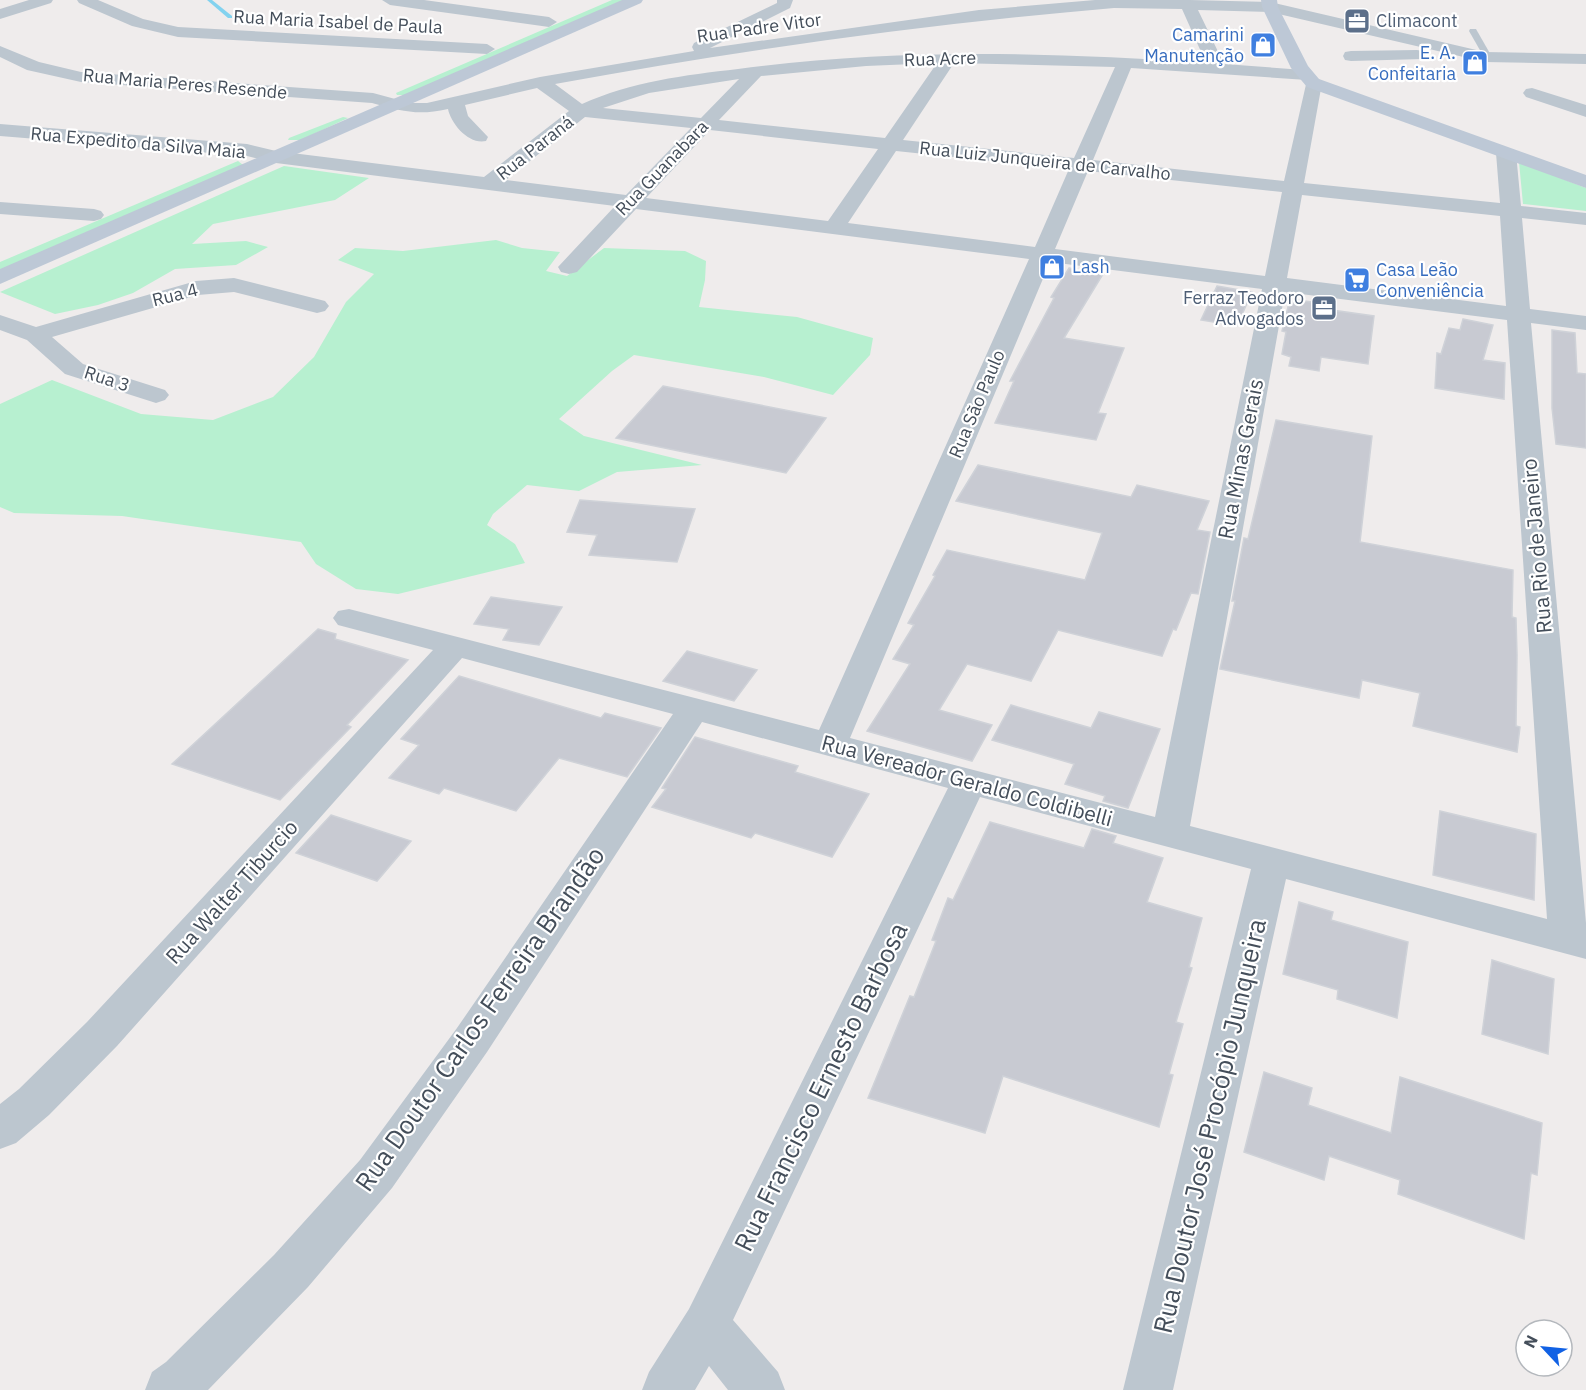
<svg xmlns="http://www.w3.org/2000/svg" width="1586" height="1390" font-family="'IBM Plex Sans',sans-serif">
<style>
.green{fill:#b7f0d0}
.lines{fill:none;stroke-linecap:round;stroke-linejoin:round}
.stream{fill:#82d2ef;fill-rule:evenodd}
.building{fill:#c8cad2;stroke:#cfd2d8;stroke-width:1.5}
.lane{fill:#bcc6cf;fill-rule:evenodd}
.street{fill:#bcc6cf;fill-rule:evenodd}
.secondary{fill:#bdc8d6;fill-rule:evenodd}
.labels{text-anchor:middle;stroke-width:4.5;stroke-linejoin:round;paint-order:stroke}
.far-service-label{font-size:18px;fill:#4e5e75;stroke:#fff;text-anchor:start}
.far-street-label{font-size:18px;fill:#444e5a;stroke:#fff}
.far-shop-label{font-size:18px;fill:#366cbe;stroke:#fff;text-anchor:end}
.street-label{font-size:21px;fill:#444e5a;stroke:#fff}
.near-street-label{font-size:26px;fill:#444e5a;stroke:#fff}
</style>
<rect width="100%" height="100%" fill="#efecec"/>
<!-- green -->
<g class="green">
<path d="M612,0H624L405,95H397L396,93Z"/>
<path d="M343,117L348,118L301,140H288L289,138Z"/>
<path d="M238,161L243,165L0,270V262Z"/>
<path d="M1519,162L1586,188V211L1523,204Z"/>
<path d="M284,166L369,178L335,200L213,224L192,244L246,241L268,247L236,265L175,269L133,293L98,305L55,314L0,292Z"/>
<path d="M496,240L522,248L560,252L546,271L567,276L604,248L685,251L706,261L705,280L699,307L797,317L873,338L870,355L833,395L764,377L634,355L612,371L559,419L584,436L702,465L617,472L579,491L527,485L493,514L487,525L515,544L525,563L398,594L356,589L316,564L301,542L122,516L14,513L0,507V404L52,380L141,414L213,420L273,397L314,357L346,302L374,274L338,260L355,248L403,251Z"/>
</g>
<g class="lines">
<!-- stream -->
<path class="stream" d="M207,0H212L232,16V18H228Z"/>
</g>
<!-- building -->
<g class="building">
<path d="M1069,268L1103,274L1064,338L1124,348L1098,413L1106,414L1096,440L995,423L1014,381H1010L1054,298L1051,297Z"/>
<path d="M1217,286L1252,292L1237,326L1201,320Z"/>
<path d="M1290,299L1333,305L1332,310L1374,316L1368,364L1321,357L1319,371L1289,366L1291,357L1282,354L1286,332L1282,331Z"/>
<path d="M1463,319L1493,325L1483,360L1505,363L1504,399L1435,388L1437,353L1441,354L1449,328L1460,330Z"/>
<path d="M1552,330L1575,333L1577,373L1586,374V448L1556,444L1552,408Z"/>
<path d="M663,386L826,418L786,473L616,438Z"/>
<path d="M1276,420L1372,436L1360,542L1513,570L1512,617L1516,618L1517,655L1516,726L1520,727L1517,752L1413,726L1420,693L1362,680L1359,698L1220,669L1235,601H1232L1244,538L1248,539Z"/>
<path d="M978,465L1131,497L1137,485L1209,501L1197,530L1210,532L1198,594L1191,593L1176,630L1173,629L1162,656L1058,630L1031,681L967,664L939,710L992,725L972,761L867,731L910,664L893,659L914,625L908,623L935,576L933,575L947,550L1085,580L1102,533L956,501Z"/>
<path d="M580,500L695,509L677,562L589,555L597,535L567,532Z"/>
<path d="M491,597L562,607L539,645L503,640L509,629L474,624Z"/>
<path d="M318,629L336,634L335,639L408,660L347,725L351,727L280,800L172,764Z"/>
<path d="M687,651L757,670L734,701L663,681Z"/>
<path d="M459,676L601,718L605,713L661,728L627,777L559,758L516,811L444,788L439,794L389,778L419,745L401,739Z"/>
<path d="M1011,705L1091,728L1099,712L1160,729L1128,808L1103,801L1105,796L1065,784L1074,764L992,740Z"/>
<path d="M695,737L798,766L795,772L869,794L832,857L755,833L751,838L652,807L666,789L662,788Z"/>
<path d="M1440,811L1536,834L1534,900L1433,875Z"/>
<path d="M331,815L411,841L377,881L296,853Z"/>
<path d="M990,822L1084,848L1092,829L1116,836L1113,843L1163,858L1147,902L1202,918L1189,967L1192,968L1176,1022L1183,1024L1169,1074L1173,1075L1159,1127L1003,1076L985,1133L868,1098L910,996L914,997L936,941L932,940L948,898L953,900Z"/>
<path d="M1299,902L1333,912L1331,920L1408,942L1397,1018L1337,999L1338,990L1283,974Z"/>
<path d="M1492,960L1554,979L1548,1054L1482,1034Z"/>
<path d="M1264,1072L1312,1088L1308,1105L1391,1133L1400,1077L1542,1123L1537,1175L1531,1173L1524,1239L1398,1194L1400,1180L1329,1156L1324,1180L1244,1152Z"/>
</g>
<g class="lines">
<!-- lane -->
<path class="lane" d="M1470,29H1476L1492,57L1491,59H1485L1469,31Z"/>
<!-- street -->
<g class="street">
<path d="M29,0H53L51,3L0,19V9Z"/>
<path d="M77,0H98L143,19L178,27L487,44L495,49L487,54L178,37L132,26L79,3Z"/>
<path d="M382,0H424L549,17L557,22L549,27L390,5Z"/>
<path d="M777,0H793L790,8L710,48L979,10L1095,0H1190L1270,2L1485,52L1586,54V64L1485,62L1270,12L1198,10L1224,64L1304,70L1310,71L1313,75L1310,78L1319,79L1322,83L1304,183L1500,203L1496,153L1499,149H1513L1516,153L1521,206L1586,213V225L1522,218L1530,309L1586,316V330L1531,323L1586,923V959L1286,879L1173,1390H1123L1251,869L980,797L733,1320L778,1372L785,1390H728L709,1366L695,1390H642L649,1372L689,1309L948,788L702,722L487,1052L392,1188L308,1287L208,1390H145L152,1372L166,1362L274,1255L360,1160L457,1028L673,714L462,658L117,1046L49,1115L16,1143L0,1149V1104L19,1089L87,1022L433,650L338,625L333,618L338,611L349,609L819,730L1029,259L636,209L577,272L569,274L561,272L558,267L615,206L276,163L247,156L0,136V124L247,144L276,151L484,177L569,111L537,88L465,105L468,116L488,137L486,141C469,145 451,124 448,109C417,116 402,111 372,103L81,82L27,70L0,57V46L39,62L81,72L373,93L410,103H427L540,77L694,51L692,47L694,43L777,3ZM1114,8L1182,9L1206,63C1049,52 893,48 738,69C685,75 631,82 582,104L555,84C740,50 927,24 1114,8ZM937,63L885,138L719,120L761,76L866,66ZM954,63L1115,67L1074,158L903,140ZM1131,68L1307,80L1284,181L1093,160ZM739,79L701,118L603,108L649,93ZM585,117L691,128L626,195L506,180ZM710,130L878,149L828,221L646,198ZM896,151L1069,169L1035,247L848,223ZM1088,171L1282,192L1265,276L1055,249ZM1302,195L1500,216L1506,306L1287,278ZM1050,262L1262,289L1155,817L850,738ZM1285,292L1507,320L1547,919L1190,826Z"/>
<path d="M1417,50L1423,51L1425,55L1423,59L1351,61L1345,60L1343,56L1345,52L1351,51Z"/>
<path d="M1532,88L1586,105V117L1526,97L1523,93L1526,89Z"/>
<path d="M0,202L94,209L101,211L104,215L101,219L94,221L0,214Z"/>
<path d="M234,278L325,301L329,306L325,311L317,313L234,292L198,295L52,337L83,364L165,390L169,395L165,400L156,403L65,374L27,340L0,330V315L36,327L196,281Z"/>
</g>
<!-- secondary -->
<g class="secondary">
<path d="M622,0H643L641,3L0,284V269Z"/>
<path d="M1261,0H1277L1278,7L1308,66L1319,79L1586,175V188L1307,87L1291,68L1262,7Z"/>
</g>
</g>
<!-- icons -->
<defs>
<symbol id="office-square" viewBox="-11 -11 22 22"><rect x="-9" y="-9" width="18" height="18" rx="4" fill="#5c6f8a" stroke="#fff"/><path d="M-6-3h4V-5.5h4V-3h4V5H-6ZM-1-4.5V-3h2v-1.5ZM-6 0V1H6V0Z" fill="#fff"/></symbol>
<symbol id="shop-square" viewBox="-11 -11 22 22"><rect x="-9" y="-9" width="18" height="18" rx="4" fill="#3f7fe0" stroke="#fff"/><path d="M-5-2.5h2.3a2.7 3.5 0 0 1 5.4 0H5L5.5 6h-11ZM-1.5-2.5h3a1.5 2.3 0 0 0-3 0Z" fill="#fff"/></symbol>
<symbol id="supermarket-square" viewBox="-11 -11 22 22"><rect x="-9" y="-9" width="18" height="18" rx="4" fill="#3f7fe0" stroke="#fff"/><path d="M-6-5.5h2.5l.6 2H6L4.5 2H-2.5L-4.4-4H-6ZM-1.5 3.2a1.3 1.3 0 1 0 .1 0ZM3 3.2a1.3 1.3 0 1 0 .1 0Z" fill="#fff"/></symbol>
</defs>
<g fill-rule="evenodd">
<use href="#office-square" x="1342" y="6" width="30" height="30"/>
<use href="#shop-square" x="1248" y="30" width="30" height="30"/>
<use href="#shop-square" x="1460" y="48" width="30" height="30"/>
<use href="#shop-square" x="1037" y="252" width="30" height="30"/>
<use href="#supermarket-square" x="1342" y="265" width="30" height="30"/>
<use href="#office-square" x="1309" y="293" width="30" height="30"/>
</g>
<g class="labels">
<!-- far-service labels -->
<g class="far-service-label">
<text x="1376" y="27">Climacont</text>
<text x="1304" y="304" text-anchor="end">Ferraz Teodoro<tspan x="1304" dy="21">Advogados</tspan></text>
</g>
<!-- far-street labels -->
<g class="far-street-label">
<text transform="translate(338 22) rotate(3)" y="6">Rua Maria Isabel de Paula</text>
<text transform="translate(759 28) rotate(-8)" y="6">Rua Padre Vitor</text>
<text transform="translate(940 59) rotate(-2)" y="6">Rua Acre</text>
<text transform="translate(185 84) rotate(5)" y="6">Rua Maria Peres Resende</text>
<text transform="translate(138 143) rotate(5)" y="6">Rua Expedito da Silva Maia</text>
<text transform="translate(535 148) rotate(-38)" y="6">Rua Paraná</text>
<text transform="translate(1045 161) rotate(6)" y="6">Rua Luiz Junqueira de Carvalho</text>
<text transform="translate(662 168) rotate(-46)" y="6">Rua Guanabara</text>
<text transform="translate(175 295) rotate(-14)" y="6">Rua 4</text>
<text transform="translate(107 379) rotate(18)" y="6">Rua 3</text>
<text transform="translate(977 404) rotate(-67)" y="6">Rua São Paulo</text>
</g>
<!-- far-shop labels -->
<g class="far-shop-label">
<text x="1244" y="41">Camarini<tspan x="1244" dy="21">Manutenção</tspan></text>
<text x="1456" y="59">E. A.<tspan x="1456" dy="21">Confeitaria</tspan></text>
<text x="1072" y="273" text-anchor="start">Lash</text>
<text x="1376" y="276" text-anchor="start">Casa Leão<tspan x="1376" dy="21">Conveniência</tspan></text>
</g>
<!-- street labels -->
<g class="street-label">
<text transform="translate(1241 459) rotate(-79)" y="7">Rua Minas Gerais</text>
<text transform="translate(1537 546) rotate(-95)" y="7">Rua Rio de Janeiro</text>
<text transform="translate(967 781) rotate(15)" y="7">Rua Vereador Geraldo Coldibelli</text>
<text transform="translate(232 892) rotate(-48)" y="7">Rua Walter Tiburcio</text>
</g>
<!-- near-street labels -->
<g class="near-street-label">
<text transform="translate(480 1019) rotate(-55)" y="9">Rua Doutor Carlos Ferreira Brandão</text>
<text transform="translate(821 1087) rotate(-64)" y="9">Rua Francisco Ernesto Barbosa</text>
<text transform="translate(1210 1126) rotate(-77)" y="9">Rua Doutor José Procópio Junqueira</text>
</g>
</g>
<!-- north arrow -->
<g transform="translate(1544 1348) rotate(296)"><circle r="28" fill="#ffffff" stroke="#b4b8bd" stroke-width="1.5"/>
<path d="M0-4.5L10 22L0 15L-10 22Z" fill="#1161e4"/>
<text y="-9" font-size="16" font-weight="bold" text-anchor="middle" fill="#444e5a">N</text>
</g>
</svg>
